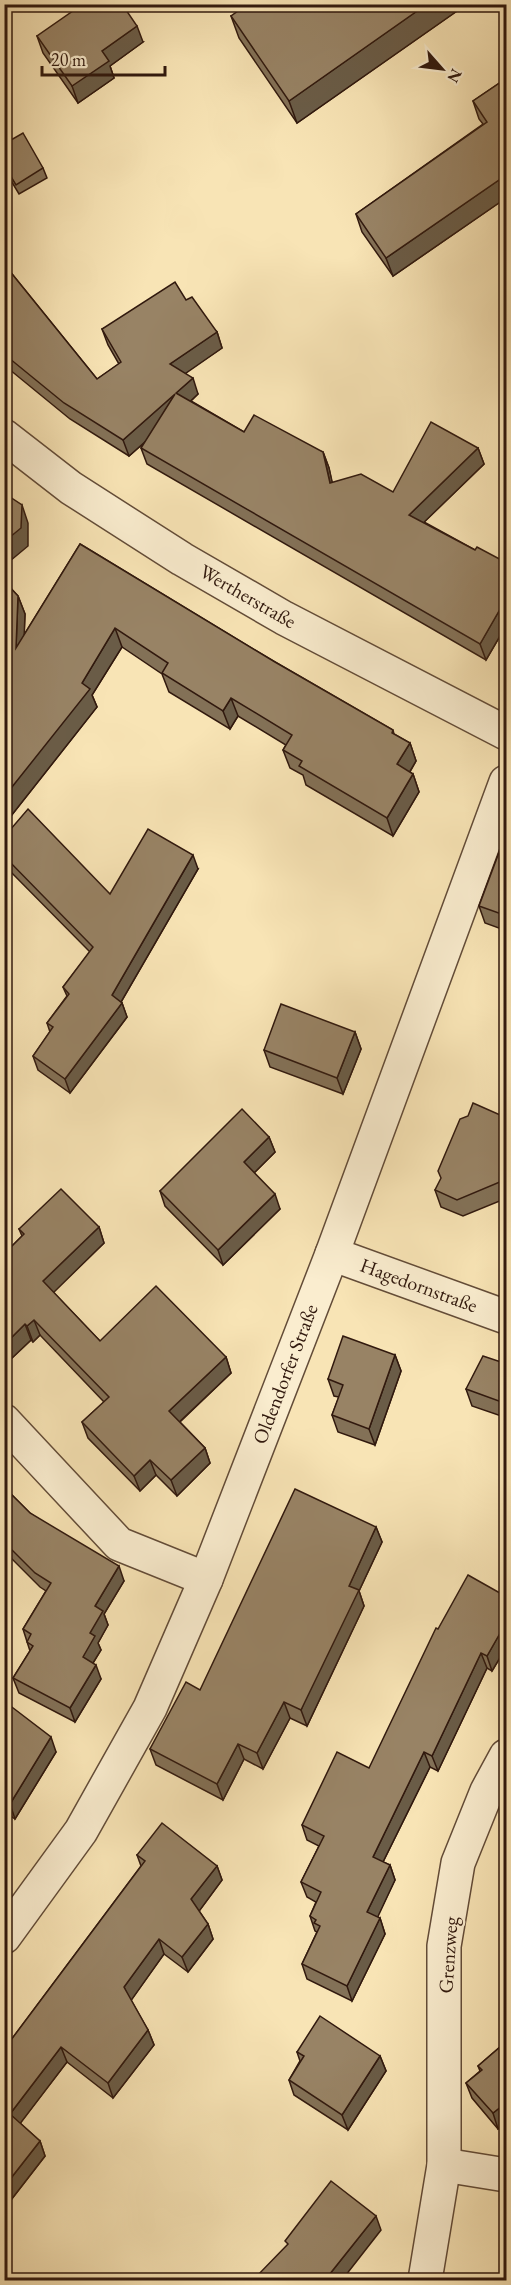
<svg xmlns="http://www.w3.org/2000/svg" width="511" height="2285" font-family="'EB Garamond',serif">
<style>
.lines{fill:none;stroke-linecap:round;stroke-linejoin:round}
.street-casing{stroke:#634c38;stroke-width:36}
.street{stroke:#faedcf;stroke-width:33}
.wall{fill:#837157;stroke:#31190e;stroke-width:1.5}
.shaded-wall{fill:#6a5c47;stroke:#31190e;stroke-width:1.5}
.building{fill:#988365;stroke:#31190e;stroke-width:1.5}
.labels{text-anchor:middle;stroke-width:4.5;stroke-linejoin:round;paint-order:stroke}
.street-label{font-size:20px;fill:#31190e;stroke:#faedcf}
</style>
<rect width="100%" height="100%" fill="#f8e4b5"/>
<filter id="stains"><feTurbulence type="fractalNoise" baseFrequency=".00333" numOctaves="4"/><feColorMatrix values="0 0 0 0 .2 0 0 0 0 .09 0 0 0 0 .02 0 0 0 .5 -.17"/></filter>
<radialGradient id="worn" r=".72"><stop offset=".6" stop-color="#630" stop-opacity="0"/><stop offset="1" stop-color="#630" stop-opacity=".3"/></radialGradient>
<g class="lines">
<defs>
<g id="street">
<path d="M4,436L71,488L182,559L284,618L506,733"/>
<path d="M332,1254L506,1317"/>
<path d="M4,1421L119,1544L206,1579"/>
<path d="M4,1937L81,1831L150,1708L206,1579L332,1254L506,782"/>
<path d="M444,2165L506,2175"/>
<path d="M425,2280L444,2165V1946L458,1863L487,1791L506,1756"/>
</g>
</defs>
<!-- street casing -->
<use href="#street" class="street-casing"/>
<!-- street -->
<use href="#street" class="street"/>
</g>
<!-- wall -->
<g class="wall">
<path d="M467,4L297,123L239,38L231,16Z"/>
<path d="M37,36L143,42L110,66L114,78L78,103L43,53Z"/>
<path d="M507,78V199L506,198L393,276L362,232L356,214L483,124L479,119L473,101Z"/>
<path d="M4,144L43,168L47,178L19,194L4,169Z"/>
<path d="M4,264L97,379L119,364L108,345L102,329L186,300L217,332L222,348L185,373L198,394L191,401L244,432L323,452L329,468L332,483L393,492L478,448L484,464L424,522L475,550L507,563V624L486,660L147,464L141,448L146,441L129,456L70,419L4,365Z"/>
<path d="M80,544L275,662L393,730L394,734L410,743L416,761L410,772L413,774L419,792L393,836L306,785L303,775L290,768L283,750L286,745L238,716L230,729L169,692L162,674L122,647L92,695L97,707L11,816L4,811V581L18,596L25,614L24,635Z"/>
<path d="M507,831V931L485,923L479,906Z"/>
<path d="M4,837L110,894L198,869L121,1002L122,1003L127,1017L70,1093L38,1070L33,1056L50,1032L47,1023L67,996L63,987L90,952L4,865Z"/>
<path d="M355,1032L361,1049L343,1094L270,1067L264,1050Z"/>
<path d="M507,1118V1198L463,1216L441,1207L435,1190Z"/>
<path d="M269,1137L275,1152L254,1173L280,1209L223,1265L165,1206L160,1191Z"/>
<path d="M99,1227L104,1243L53,1292L100,1341L226,1357L231,1373L180,1422L205,1448L210,1463L177,1496L156,1475L140,1491L88,1438L82,1422L104,1402L40,1335L33,1342L31,1340L12,1358L4,1351V1254L22,1236L19,1229Z"/>
<path d="M395,1355L401,1371L375,1445L338,1432L332,1415L339,1397L334,1396L328,1379Z"/>
<path d="M507,1364V1418L472,1406L466,1389Z"/>
<path d="M507,1463V1493L500,1476Z"/>
<path d="M4,1487L30,1513L124,1581L104,1614L108,1625L98,1643L101,1650L93,1663L101,1679L75,1722L19,1693L13,1678L30,1651L23,1629L46,1591L40,1587L4,1551Z"/>
<path d="M376,1527L382,1542L359,1591L364,1606L307,1726L290,1718L263,1769L244,1759L223,1800L156,1765L150,1749L200,1690Z"/>
<path d="M507,1597V1646L492,1671L487,1668L438,1771L430,1767L383,1862L390,1865L395,1880L377,1917L380,1918L385,1934L352,2001L307,1979L302,1964L317,1932L315,1931L310,1916L316,1902L307,1897L301,1882L319,1846L307,1840L302,1825L369,1768Z"/>
<path d="M4,1701L56,1752L15,1819L9,1815L4,1822Z"/>
<path d="M137,1855L217,1866L222,1880L199,1911L208,1924L213,1939L188,1972L164,1954L131,2000L148,2030L154,2045L113,2098L67,2062L20,2123L40,2141L45,2156L4,2209L8,2044L141,1866Z"/>
<path d="M507,2041V2122L498,2129L472,2098L466,2083L480,2071L478,2066Z"/>
<path d="M297,2052L380,2056L386,2071L348,2130L294,2095L289,2080L300,2061Z"/>
</g>
<!-- shaded-wall -->
<g class="shaded-wall">
<path d="M427,4H467L297,123L289,101Z"/>
<path d="M137,26L143,42L110,66L114,78L78,103L72,86L102,51Z"/>
<path d="M499,180L506,198L393,276L386,258Z"/>
<path d="M217,332L222,348L176,380L170,364Z"/>
<path d="M193,378L198,394L182,409L176,393Z"/>
<path d="M175,394L181,410L129,456L123,440Z"/>
<path d="M478,448L484,464L415,531L409,515Z"/>
<path d="M323,452L329,468L336,499L330,483Z"/>
<path d="M22,505L28,523V546L4,566V542Z"/>
<path d="M18,596L25,614L23,667L16,648Z"/>
<path d="M507,597V624L486,660L480,644Z"/>
<path d="M115,628L122,647L92,695L97,707L11,816L4,797L82,683Z"/>
<path d="M231,698L238,716L230,729L223,711Z"/>
<path d="M410,743L416,761L403,783L397,764Z"/>
<path d="M413,774L419,792L393,836L387,818Z"/>
<path d="M193,855L198,869L117,1009L112,995Z"/>
<path d="M122,1003L127,1017L70,1093L65,1079Z"/>
<path d="M355,1032L361,1049L343,1094L337,1078Z"/>
<path d="M269,1137L275,1152L250,1177L244,1162Z"/>
<path d="M275,1194L280,1209L223,1265L218,1250Z"/>
<path d="M99,1227L104,1243L49,1297L43,1281Z"/>
<path d="M34,1320L40,1335L33,1342L27,1326Z"/>
<path d="M25,1324L31,1340L12,1358L6,1343Z"/>
<path d="M395,1355L401,1371L375,1445L369,1429Z"/>
<path d="M226,1357L231,1373L175,1426L169,1411Z"/>
<path d="M205,1448L210,1463L177,1496L171,1480Z"/>
<path d="M150,1460L156,1475L140,1491L134,1476Z"/>
<path d="M376,1527L382,1542L359,1591L364,1606L307,1726L301,1710L349,1586Z"/>
<path d="M119,1566L124,1581L104,1614L108,1625L98,1643L101,1650L88,1671L83,1657L90,1633L95,1606Z"/>
<path d="M507,1621V1646L492,1671L487,1656Z"/>
<path d="M481,1653L487,1668L438,1771L432,1756Z"/>
<path d="M96,1665L101,1679L75,1722L70,1708Z"/>
<path d="M284,1702L290,1718L263,1769L257,1753Z"/>
<path d="M51,1737L56,1752L15,1819L10,1804Z"/>
<path d="M238,1744L244,1759L223,1800L217,1784Z"/>
<path d="M424,1752L430,1767L378,1872L373,1857Z"/>
<path d="M4,1803L9,1815L4,1822Z"/>
<path d="M390,1865L395,1880L373,1927L367,1912Z"/>
<path d="M217,1866L222,1880L197,1914L191,1899Z"/>
<path d="M380,1918L385,1934L352,2001L347,1986Z"/>
<path d="M208,1924L213,1939L188,1972L182,1957Z"/>
<path d="M159,1939L164,1954L130,2002L124,1987Z"/>
<path d="M148,2030L154,2045L113,2098L108,2083Z"/>
<path d="M61,2047L67,2062L16,2129L10,2114Z"/>
<path d="M380,2056L386,2071L348,2130L342,2115Z"/>
<path d="M507,2102V2122L498,2129L493,2113Z"/>
<path d="M40,2141L45,2156L4,2209V2187Z"/>
<path d="M376,2216L381,2230L342,2280H325Z"/>
</g>
<!-- building -->
<g class="building">
<path d="M83,4H122L137,26L102,51L109,61L72,86L37,36Z"/>
<path d="M248,4H427L289,101L231,16Z"/>
<path d="M507,78V191L499,180L386,258L356,214L487,122L473,101Z"/>
<path d="M23,133L43,168L16,185L4,165V144Z"/>
<path d="M4,264L97,379L121,362L102,329L175,282L186,300L192,297L217,332L170,364L193,378L176,393L244,432L254,415L323,452L330,483L361,474L393,492L431,422L478,448L409,515L475,550L477,547L507,563V597L480,644L141,448L175,394L123,440L64,403L4,354Z"/>
<path d="M4,493L22,505L21,528L4,542Z"/>
<path d="M80,544L275,662L393,730L392,733L410,743L397,764L413,774L387,818L299,766L302,761L283,750L292,735L231,698L223,711L162,673L168,663L115,628L82,683L90,689L4,797V581L18,596L16,648Z"/>
<path d="M28,809L110,894L148,829L193,855L112,995L122,1003L65,1079L33,1056L53,1027L47,1023L69,994L63,987L93,947L4,856V837Z"/>
<path d="M507,831V916L479,906Z"/>
<path d="M281,1004L355,1032L337,1078L264,1050Z"/>
<path d="M473,1103L507,1118V1179L457,1200L435,1190L441,1178L438,1171L460,1119L468,1116Z"/>
<path d="M242,1109L269,1137L244,1162L275,1194L218,1250L160,1191Z"/>
<path d="M61,1189L99,1227L43,1281L100,1341L156,1286L226,1357L169,1411L205,1448L171,1480L150,1460L134,1476L82,1422L109,1397L34,1320L27,1326L25,1324L6,1343L4,1341V1254L24,1234L19,1229Z"/>
<path d="M343,1336L395,1355L369,1429L332,1415L343,1385L328,1379Z"/>
<path d="M483,1356L507,1364V1404L466,1389Z"/>
<path d="M507,1463V1478L500,1476Z"/>
<path d="M4,1487L30,1513L119,1566L95,1606L103,1611L90,1633L95,1636L83,1657L96,1665L70,1708L13,1678L33,1646L27,1642L31,1634L23,1629L51,1583L35,1573L4,1542Z"/>
<path d="M295,1489L376,1527L349,1586L359,1590L301,1710L284,1702L257,1753L238,1744L217,1784L150,1749L186,1682L200,1690Z"/>
<path d="M468,1575L507,1597V1621L487,1656L481,1653L432,1756L424,1752L373,1857L390,1865L367,1912L380,1918L347,1986L302,1964L320,1926L314,1923L316,1920L310,1916L321,1892L301,1882L324,1836L302,1825L337,1752L369,1768L436,1628L438,1629Z"/>
<path d="M4,1701L51,1737L10,1804L4,1801Z"/>
<path d="M162,1823L217,1866L191,1899L208,1924L182,1957L159,1939L124,1987L148,2030L108,2083L61,2047L10,2114L40,2141L4,2187V2042L8,2044L145,1861L137,1855Z"/>
<path d="M320,2016L380,2056L342,2115L289,2080L304,2056L297,2052Z"/>
<path d="M507,2041V2102L493,2113L466,2083L482,2070L478,2066Z"/>
<path d="M331,2181L376,2216L325,2280H253L288,2244L285,2241Z"/>
</g>
<g class="labels">
<!-- street labels -->
<g class="street-label">
<text transform="translate(248 596) rotate(30)" y="7">Wertherstraße</text>
<text transform="translate(419 1285) rotate(20)" y="7">Hagedornstraße</text>
<text transform="translate(285 1374) rotate(-69)" y="7">Oldendorfer Straße</text>
<text transform="translate(448 1955) rotate(-86)" y="7">Grenzweg</text>
</g>
</g>
<!-- margin -->
<rect width="511" height="2285" fill="none" stroke="#f8e4b5" stroke-width="24"/>
<rect x="6" y="6" width="499" height="2273" fill="none" stroke="#31190e" stroke-width="3"/>
<rect x="12" y="12" width="487" height="2261" fill="none" stroke="#31190e" stroke-width="1.5"/>
<!-- north arrow -->
<g transform="translate(442 69) rotate(118)" stroke="#faedcf" stroke-width="4.5" paint-order="stroke">
<path d="M0-4.5L10 22L0 15L-10 22Z" fill="#31190e"/>
<text y="-9" font-size="16" font-weight="bold" text-anchor="middle" fill="#31190e">N</text>
</g>
<!-- scale -->
<path d="M42 66v9h123v-9" fill="none" stroke="#31190e" stroke-width="3"/>
<text x="51" y="66" font-size="18" fill="#31190e" stroke="#faedcf" stroke-width="4.5" paint-order="stroke">20 m</text>
<rect width="100%" height="100%" filter="url(#stains)"/>
<rect width="100%" height="100%" fill="url(#worn)"/>
</svg>
